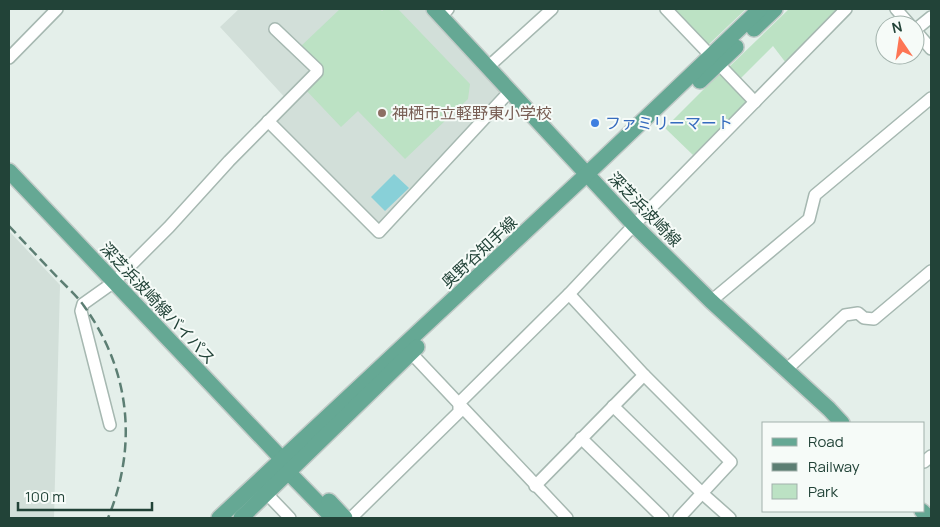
<svg xmlns="http://www.w3.org/2000/svg" width="940" height="527" font-family="Manrope,'Noto Sans JP',sans-serif">
<style>
.built{fill:#d2dfd9}
.green{fill:#bce2c4}
.water{fill:#88d0d8}
.lines{fill:none;stroke-linecap:round;stroke-linejoin:round}
.minor-casing{stroke:#a6b8b1;stroke-width:14}
.major-casing{stroke:#c1cac7;stroke-width:18}
.minor{stroke:#fff;stroke-width:11}
.major{stroke:#65a894;stroke-width:15}
.rail{stroke:#5c7e73;stroke-width:2.5;stroke-dasharray:10 5;stroke-linecap:butt}
.education-dot{fill:#8d6e63;stroke:#f6fbf8;stroke-width:2}
.shop-dot{fill:#3f7fe0;stroke:#f6fbf8;stroke-width:2}
.labels{text-anchor:middle;stroke-width:4;stroke-linejoin:round;paint-order:stroke}
.education-label{font-size:16px;fill:#785e54;stroke:#f6fbf8;text-anchor:start}
.shop-label{font-size:16px;fill:#366cbe;stroke:#f6fbf8;text-anchor:start}
.street-label{font-size:16px;fill:#224338;stroke:#f6fbf8}
</style>
<rect width="100%" height="100%" fill="#e4efea"/>
<!-- built -->
<g class="built">
<path d="M239,9H425L503,91L379,227L271,122L290,103L220,27Z"/>
<path d="M9,231L60,285L54,518H9Z"/>
</g>
<!-- green -->
<g class="green">
<path d="M340,9H380L382,11L385,9H398L470,84L468,99L405,159L358,111L341,127L304,88L322,71L300,47Z"/>
<path d="M675,9H746L707,46Z"/>
<path d="M789,9H839L786,63L773,46L740,79L729,67Z"/>
<path d="M719,74L724,76L747,102L693,155L665,128Z"/>
</g>
<!-- water -->
<path class="water" d="M394,174L409,188L385,211L371,197Z"/>
<g class="lines">
<defs>
<g id="minor">
<path d="M666,9L755,102"/>
<path d="M896,9L910,25"/>
<path d="M441,16L448,9"/>
<path d="M915,30L931,49"/>
<path d="M915,30L931,17"/>
<path d="M9,58L57,9"/>
<path d="M488,67L552,9"/>
<path d="M268,121L379,232L510,91"/>
<path d="M569,294L644,375L731,462L679,518"/>
<path d="M711,301L809,219L815,195L931,98"/>
<path d="M411,353L567,518"/>
<path d="M786,370L845,315L858,313L864,318L874,319L931,271"/>
<path d="M613,406L703,494L730,518"/>
<path d="M110,425L81,311L83,304L114,282L169,227L229,161L317,72V69L275,29"/>
<path d="M581,438L663,518"/>
<path d="M924,462L931,456"/>
<path d="M535,486L644,375"/>
<path d="M267,494L290,518"/>
<path d="M351,518L459,412V403L569,294L634,225L846,9"/>
</g>
<g id="major">
<path d="M434,9L634,225L711,301L829,409L842,423"/>
<path d="M754,29L775,9"/>
<path d="M700,81L736,47"/>
<path d="M9,171L282,459L289,473L333,518"/>
<path d="M329,501L345,518"/>
<path d="M922,511L929,518"/>
<path d="M219,518L587,174L760,9"/>
<path d="M241,518L417,347"/>
</g>
</defs>
<!-- minor casing -->
<use href="#minor" class="minor-casing"/>
<!-- major casing -->
<use href="#major" class="major-casing"/>
<!-- minor -->
<use href="#minor" class="minor"/>
<!-- major -->
<use href="#major" class="major"/>
<!-- rail -->
<path class="rail" d="M9,226C25,243 42,261 58,278C67,287 77,296 84,306C130,370 138,445 108,518"/>
</g>
<!-- markers -->
<circle class="education-dot" cx="382" cy="113" r="5"/>
<circle class="shop-dot" cx="595" cy="123" r="5"/>
<g class="labels">
<!-- education labels -->
<g class="education-label">
<text x="392" y="119">神栖市立軽野東小学校</text>
</g>
<!-- shop labels -->
<g class="shop-label">
<text x="605" y="129">ファミリーマート</text>
</g>
<!-- street labels -->
<g class="street-label">
<text transform="translate(645 209) rotate(46)" y="6">深芝浜波崎線</text>
<text transform="translate(479 252) rotate(-43)" y="6">奥野谷知手線</text>
<text transform="translate(158 303) rotate(47)" y="6">深芝浜波崎線バイパス</text>
</g>
</g>
<!-- border -->
<rect width="940" height="527" fill="none" stroke="#224338" stroke-width="20"/>
<!-- legend -->
<rect x="762" y="422" width="162" height="90" fill="#f6fbf8" stroke="#a1b1ab"/>
<rect x="772" y="438" width="25" height="8" fill="#65a894" stroke="#a1b1ab"/>
<text x="808" y="447" font-size="15" fill="#224338">Road</text>
<rect x="772" y="463" width="25" height="8" fill="#5c7e73" stroke="#a1b1ab"/>
<text x="808" y="472" font-size="15" fill="#224338">Railway</text>
<rect x="772" y="484" width="25" height="15" fill="#bce2c4" stroke="#a1b1ab"/>
<text x="808" y="497" font-size="15" fill="#224338">Park</text>
<!-- north arrow -->
<g transform="translate(900 40) rotate(347)"><circle r="24" fill="#f6fbf8" stroke="#a1b1ab"/>
<path d="M0-4L9 19L0 12L-9 19Z" fill="#fd7554"/>
<text y="-8" font-size="14" font-weight="bold" text-anchor="middle" fill="#224338">N</text>
</g>
<!-- scale -->
<path d="M18 502v8h134v-8" fill="none" stroke="#224338" stroke-width="2.5"/>
<text x="25" y="502" font-size="15" fill="#224338" stroke="#f6fbf8" stroke-width="4" paint-order="stroke">100 m</text>
</svg>
